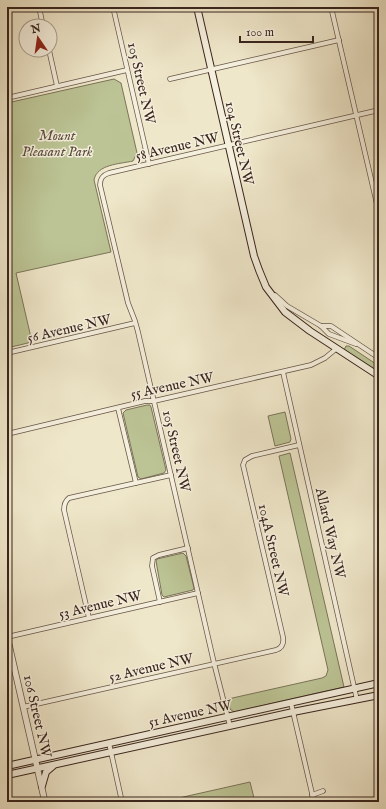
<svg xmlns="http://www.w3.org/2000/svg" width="386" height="809" font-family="'IM FELL English',serif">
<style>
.green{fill:#bcc495;stroke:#7a7459}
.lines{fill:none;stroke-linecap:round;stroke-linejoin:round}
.minor-casing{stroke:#665548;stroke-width:5.5}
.tertiary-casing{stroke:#665548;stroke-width:7}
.secondary-casing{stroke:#38241d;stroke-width:8}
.minor{stroke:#f5efdd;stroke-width:4}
.tertiary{stroke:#f5efdd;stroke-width:5.5}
.secondary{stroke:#f5efdd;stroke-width:6}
.labels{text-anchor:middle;stroke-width:3;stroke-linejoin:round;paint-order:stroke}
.street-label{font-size:14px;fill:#38241d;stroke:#f5efdd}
.park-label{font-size:14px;font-style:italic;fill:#594c3b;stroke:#f5efdd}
</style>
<rect width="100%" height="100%" fill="#efe7ca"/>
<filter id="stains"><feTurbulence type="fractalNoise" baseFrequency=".005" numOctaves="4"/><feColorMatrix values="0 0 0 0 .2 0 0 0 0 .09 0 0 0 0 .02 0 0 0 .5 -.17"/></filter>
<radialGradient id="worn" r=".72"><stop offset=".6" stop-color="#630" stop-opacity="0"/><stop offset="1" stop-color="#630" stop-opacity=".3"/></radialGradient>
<!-- green -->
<g class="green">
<path d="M114,79L121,83L137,153L133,161C120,164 97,164 94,180L111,252L16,273L32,342L7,348V103Z"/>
<path d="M346,346H349L379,366V374L344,350Z"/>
<path d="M147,405H150L151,407L166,470L164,473L141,479L138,477L123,413L126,410Z"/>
<path d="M285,412L291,439L290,442L275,446L268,416Z"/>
<path d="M290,453L344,687L234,712L230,709L228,699L322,678L326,676L328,670L279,456Z"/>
<path d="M183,553L186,556L194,588L193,590L164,597L162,595L156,561L157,559Z"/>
<path d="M250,782L255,802H161Z"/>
</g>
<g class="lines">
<defs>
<g id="minor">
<path d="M39,7L43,26"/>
<path d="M113,7L149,164"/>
<path d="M331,7L379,213"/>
<path d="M49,50L57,86"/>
<path d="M170,79L339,40"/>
<path d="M7,98L127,70"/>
<path d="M275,295L287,306L321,326L329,334L356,344"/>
<path d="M321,326H331L379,358"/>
<path d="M7,353L135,323"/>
<path d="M283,372L357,700"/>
<path d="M118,408L136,483"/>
<path d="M7,434L145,401H154L311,365L325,358L337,348"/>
<path d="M160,602L152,566L153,558L159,555L188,548"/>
<path d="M89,618L64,510C64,504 65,501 69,498L171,475"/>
<path d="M7,637L198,593"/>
<path d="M291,703L314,802"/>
<path d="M23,707L276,650C282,648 284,643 283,637L243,465L245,460L252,456L299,445"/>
<path d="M230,726L214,663L138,332L135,321L128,303L100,185C100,178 103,175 109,173L379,110"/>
<path d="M109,743L122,802"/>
<path d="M312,795L323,791"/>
</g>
<path id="tertiary" d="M7,636L45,802"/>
<g id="secondary">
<path d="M197,7L254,256L259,270L266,287L285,312L310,331L379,376"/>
<path d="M7,766L379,683"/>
<path d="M7,775L293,712L379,695"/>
<path d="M42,786L46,772L53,766"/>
</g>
</defs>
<!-- minor casing -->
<use href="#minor" class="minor-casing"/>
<!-- tertiary casing -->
<use href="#tertiary" class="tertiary-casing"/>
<!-- secondary casing -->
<use href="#secondary" class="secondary-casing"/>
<!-- minor -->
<use href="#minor" class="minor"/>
<!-- tertiary -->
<use href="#tertiary" class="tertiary"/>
<!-- secondary -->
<use href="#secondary" class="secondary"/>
</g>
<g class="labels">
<!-- street labels -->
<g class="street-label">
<text transform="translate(142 83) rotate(77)" y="5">105 Street NW</text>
<text transform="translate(240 143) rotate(77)" y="5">104 Street NW</text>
<text transform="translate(177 146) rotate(-13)" y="5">58 Avenue NW</text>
<text transform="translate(69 328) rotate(-13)" y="5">56 Avenue NW</text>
<text transform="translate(172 385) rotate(-12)" y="5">55 Avenue NW</text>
<text transform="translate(177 451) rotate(77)" y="5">105 Street NW</text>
<text transform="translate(331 533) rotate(77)" y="5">Allard Way NW</text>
<text transform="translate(274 550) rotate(77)" y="5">104A Street NW</text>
<text transform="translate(100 604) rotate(-13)" y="5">53 Avenue NW</text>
<text transform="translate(151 667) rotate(-13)" y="5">52 Avenue NW</text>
<text transform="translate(190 713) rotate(-12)" y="5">51 Avenue NW</text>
<text transform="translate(38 716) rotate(77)" y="5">106 Street NW</text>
</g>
<!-- park labels -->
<g class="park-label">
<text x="57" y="140">Mount<tspan x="57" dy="16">Pleasant Park</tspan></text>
</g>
</g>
<!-- margin -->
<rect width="386" height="809" fill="none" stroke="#efe7ca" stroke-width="24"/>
<rect x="8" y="8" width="370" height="793" fill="none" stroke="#38241d" stroke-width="2"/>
<rect x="12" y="12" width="362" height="785" fill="none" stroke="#38241d"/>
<!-- north arrow -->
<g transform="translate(38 38) rotate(347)"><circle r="19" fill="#f5efdd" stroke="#a99e90"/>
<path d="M0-3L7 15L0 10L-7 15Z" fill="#8f2418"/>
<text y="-6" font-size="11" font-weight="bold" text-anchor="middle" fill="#38241d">N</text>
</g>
<!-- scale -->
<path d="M240 36v6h73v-6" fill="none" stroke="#38241d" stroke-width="2"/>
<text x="246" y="36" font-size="12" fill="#38241d" stroke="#f5efdd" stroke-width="3" paint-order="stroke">100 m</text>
<rect width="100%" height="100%" filter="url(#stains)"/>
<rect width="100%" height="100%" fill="url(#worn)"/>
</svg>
